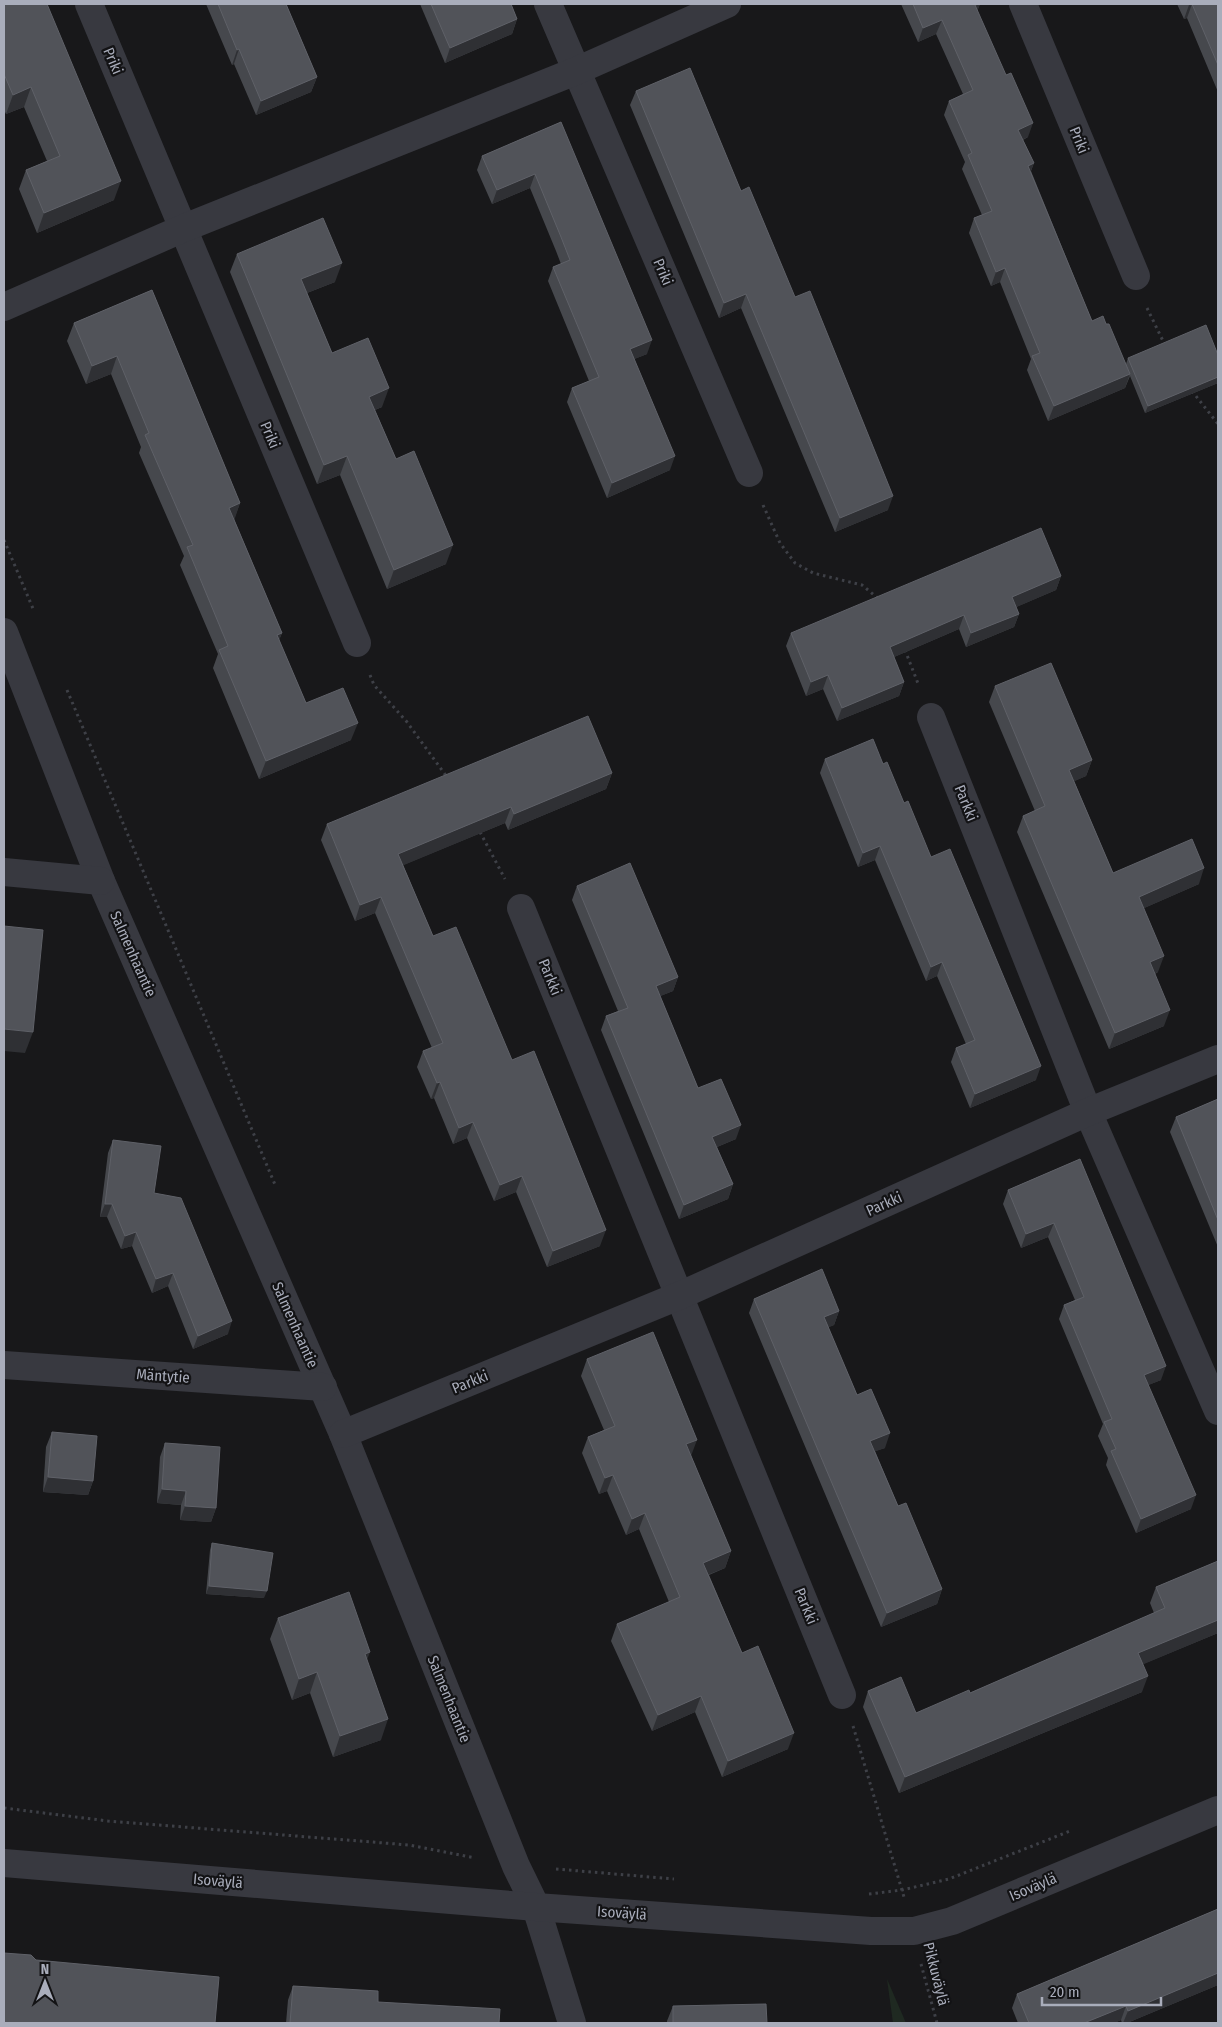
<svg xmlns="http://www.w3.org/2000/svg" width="1222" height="2027" font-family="'Fira Sans Condensed',sans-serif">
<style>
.green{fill:#1f2921}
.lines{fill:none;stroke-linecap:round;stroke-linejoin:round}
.path{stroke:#3e4047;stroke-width:3;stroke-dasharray:2.5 4;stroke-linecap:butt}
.minor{stroke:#383940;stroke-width:28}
.wall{fill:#46484d}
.shaded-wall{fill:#2f3034}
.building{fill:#515359;stroke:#5f6168}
.labels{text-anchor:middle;stroke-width:4.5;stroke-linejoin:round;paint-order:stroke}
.street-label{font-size:15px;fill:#a9adbb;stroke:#131315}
</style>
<rect width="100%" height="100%" fill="#18181a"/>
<!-- green -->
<path class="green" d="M887,1979L906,2023H893Z"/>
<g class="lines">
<!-- path -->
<g class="path">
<path d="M1147,308L1165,345"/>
<path d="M1192,391L1218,424"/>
<path d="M763,505L780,543L795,563L813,573L862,585L880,600"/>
<path d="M4,540L34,611"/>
<path d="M905,650L919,686"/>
<path d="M370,675L374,685L407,722L447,777"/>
<path d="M67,690L276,1187"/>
<path d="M480,832L505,879"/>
<path d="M853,1726L904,1897"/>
<path d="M4,1808L108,1821L409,1845L475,1858"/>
<path d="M556,1869L674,1879"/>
<path d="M869,1894L902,1890L949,1879L1070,1831"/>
<path d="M921,1964L937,2023"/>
</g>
<!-- minor -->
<g class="minor">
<path d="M89,4L357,643"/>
<path d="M548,4L749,473"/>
<path d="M1023,4L1136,276"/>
<path d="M4,307L184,228L576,71L727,4"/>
<path d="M4,632L101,881L343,1434L516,1866L536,1907L572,2023"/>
<path d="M931,717L1088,1112L1218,1411"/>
<path d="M4,872L101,881"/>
<path d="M521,908L842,1695"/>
<path d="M4,1365L323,1387"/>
<path d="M343,1434L681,1295L1088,1112L1218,1059"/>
<path d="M4,1863L536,1907L871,1931H914L952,1921L1218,1810"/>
</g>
</g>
<!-- wall -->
<g class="wall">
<path d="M4,4L114,200L37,233L19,189L26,170L47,161L24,107L6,114L4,110Z"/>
<path d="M206,4H286L317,77L311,92L256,115L234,64L232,65Z"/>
<path d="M420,4H511L517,19L512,34L445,63Z"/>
<path d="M901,4H980L977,11L1028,137L1023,140L1034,163L1031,171L1092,321L1106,324L1126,364L1128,358L1218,355V383L1145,413L1130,376L1125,388L1048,421L1027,370L1031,359L1000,282L991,286L969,233L974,218L982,215L962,169L965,162L944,115L949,101L963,94L936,34L918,42Z"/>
<path d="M1177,4H1218V92L1187,18L1184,19Z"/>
<path d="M636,91L741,191L888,510L835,532L741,308L719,318L630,105Z"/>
<path d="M561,122L647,354L634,359L670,470L607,498L567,402L572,388L589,381L548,281L553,267L561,264L556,251L530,188L492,204L477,170L482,156Z"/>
<path d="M237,254L335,282L307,293L332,353L382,407L375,410L396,459L446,564L387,589L340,475L317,484L230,272Z"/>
<path d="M152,290L240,503L234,519L282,633L279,640L306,703L351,740L259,779L213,668L218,654L180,565L184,556L139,453L141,447L111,374L86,384L67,341L74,323Z"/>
<path d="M1061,576L1056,590L1016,607L1019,614L1014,627L966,647L959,629L894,657L904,682L899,696L837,721L823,689L806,696L786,646L791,633Z"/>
<path d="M995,686L1092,760L1086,776L1074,781L1113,873L1199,884L1144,908L1158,972L1155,974L1164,1026L1109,1049L1017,832L1023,816L1035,811L989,702Z"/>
<path d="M825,759L883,764L931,857L1036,1080L970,1108L951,1062L956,1048L966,1044L937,976L926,981L875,860L858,867L820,773Z"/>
<path d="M612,773L606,789L508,830L505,823L403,865L433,936L512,1060L600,1246L547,1267L516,1192L494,1201L467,1138L453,1144L434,1098L431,1099L417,1067L423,1051L432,1048L375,913L355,921L321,840L327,824Z"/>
<path d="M577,886L678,977L673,991L660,996L698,1088L736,1139L717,1147L733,1184L728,1199L679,1219L601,1030L606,1016L618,1011L572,900Z"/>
<path d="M1218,1099V1247L1170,1132L1176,1117Z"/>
<path d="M113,1140L154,1193L228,1334L193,1349L168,1286L152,1293L132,1246L121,1249L107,1217H100L108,1153Z"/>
<path d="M1080,1159L1161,1380L1148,1385L1191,1509L1136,1533L1106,1465L1108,1458L1098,1436L1103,1424L1059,1319L1064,1305L1075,1300L1048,1237L1021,1248L1003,1204L1008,1190Z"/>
<path d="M754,1299L839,1311L834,1325L828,1327L857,1395L885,1448L875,1451L898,1506L942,1589L937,1604L881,1627L749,1313Z"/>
<path d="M587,1359L691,1456L731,1551L725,1568L709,1575L742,1653L788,1749L722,1777L695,1712L652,1731L611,1641L617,1624L669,1602L639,1529L626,1535L607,1491L599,1494L582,1453L588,1437L604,1430L581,1376Z"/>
<path d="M52,1432L93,1481L88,1495L43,1492L46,1447Z"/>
<path d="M165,1443L216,1508L211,1522L180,1520L181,1505L157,1503L160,1457Z"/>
<path d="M212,1543L264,1598L206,1594L210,1550Z"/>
<path d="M1218,1561V1633L1143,1664L1142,1692L899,1793L863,1707L868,1691L916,1713L970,1693L1154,1613L1150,1603L1156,1587Z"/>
<path d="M278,1618L381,1740L333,1757L310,1693L292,1700L270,1639Z"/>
<path d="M1218,1909V1985L1127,2023H1122L1121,2020L1114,2023H1018L1012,2008L1017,1994Z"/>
<path d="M293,1986L378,2002L499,2023H286L288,2000Z"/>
<path d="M673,2006L767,2023H667V2021Z"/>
</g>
<!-- shaded-wall -->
<g class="shaded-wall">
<path d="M979,4H980L975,18V5Z"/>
<path d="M1192,4L1187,18L1184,19L1189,5Z"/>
<path d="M517,19L512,34L445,63L450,48Z"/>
<path d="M942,20L936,34L918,42L923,28Z"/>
<path d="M239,49L234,64L232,65L237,50Z"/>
<path d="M317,77L311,92L256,115L261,101Z"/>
<path d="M31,87L24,107L6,114L13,95Z"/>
<path d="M1033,123L1028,137L1013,144L1018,130Z"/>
<path d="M1034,163L1028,178V166Z"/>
<path d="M535,174L530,188L492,204L497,190Z"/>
<path d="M121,181L114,200L37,233L44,213Z"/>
<path d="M342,263L335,282L294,298L301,279Z"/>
<path d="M1005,268L1000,282L991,286L996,272Z"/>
<path d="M746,294L741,308L719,318L724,303Z"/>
<path d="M652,340L647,354L625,363L630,349Z"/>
<path d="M117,356L111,374L86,384L92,366Z"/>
<path d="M1130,374L1125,388L1048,421L1054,406Z"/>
<path d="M1218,377V383L1145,413L1148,406Z"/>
<path d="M389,388L382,407L362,415L369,397Z"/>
<path d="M347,456L340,475L317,484L324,465Z"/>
<path d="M675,456L670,470L607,498L612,483Z"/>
<path d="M893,496L888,510L835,532L840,518Z"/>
<path d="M240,503L234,521L229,508Z"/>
<path d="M453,545L446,564L387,589L394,570Z"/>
<path d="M1061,576L1056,590L1007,611L1012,597Z"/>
<path d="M1019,614L1014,627L966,647L971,633Z"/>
<path d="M964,615L959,629L885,661L890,647Z"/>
<path d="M282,633L275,650L277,635Z"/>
<path d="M828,675L823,689L806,696L811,682Z"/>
<path d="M904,682L899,696L837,721L842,708Z"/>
<path d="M358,723L351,740L259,779L266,761Z"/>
<path d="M1092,760L1086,776L1064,786L1069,770Z"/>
<path d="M612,773L606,789L508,830L514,814Z"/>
<path d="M511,807L505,823L392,870L398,854Z"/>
<path d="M880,846L875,860L858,867L863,853Z"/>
<path d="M1204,868L1199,884L1133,913L1139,897Z"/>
<path d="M381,897L375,913L355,921L360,905Z"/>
<path d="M1164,956L1158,972L1144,978L1150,962Z"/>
<path d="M942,962L937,976L926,981L931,967Z"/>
<path d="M678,977L673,991L651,1000L656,986Z"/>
<path d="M1170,1010L1164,1026L1109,1049L1115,1033Z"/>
<path d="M4,1029L33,1032L25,1053L4,1051Z"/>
<path d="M1041,1066L1036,1080L970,1108L975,1094Z"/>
<path d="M440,1082L434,1098L431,1099L437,1083Z"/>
<path d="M473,1122L467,1138L453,1144L459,1128Z"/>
<path d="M741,1125L736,1139L707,1151L712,1137Z"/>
<path d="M522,1176L516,1192L494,1201L500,1185Z"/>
<path d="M733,1184L728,1199L679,1219L684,1205Z"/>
<path d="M105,1204H112L107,1217H100Z"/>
<path d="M1054,1223L1048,1237L1021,1248L1026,1234Z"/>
<path d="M606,1230L600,1246L547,1267L553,1251Z"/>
<path d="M136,1232L132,1246L121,1249L125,1236Z"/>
<path d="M173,1273L168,1286L152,1293L156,1279Z"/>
<path d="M839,1311L834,1325L819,1332L824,1317Z"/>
<path d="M232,1321L228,1334L193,1349L198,1336Z"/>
<path d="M1166,1366L1161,1380L1139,1389L1144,1375Z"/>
<path d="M890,1433L885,1448L865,1455L870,1441Z"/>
<path d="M697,1440L691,1456L686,1444Z"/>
<path d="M613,1475L607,1491L599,1494L605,1478Z"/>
<path d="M48,1477L93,1481L88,1495L43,1492Z"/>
<path d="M162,1489L186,1491L181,1505L157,1503Z"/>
<path d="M1196,1495L1191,1509L1136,1533L1141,1519Z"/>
<path d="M185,1506L216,1508L211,1522L180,1520Z"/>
<path d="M645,1513L639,1529L626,1535L632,1519Z"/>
<path d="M731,1551L725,1568L697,1579L703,1563Z"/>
<path d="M209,1586L267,1591L264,1598L206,1594Z"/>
<path d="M942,1589L937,1604L881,1627L887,1613Z"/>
<path d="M1218,1620V1633L1132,1669L1138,1653Z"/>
<path d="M370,1652L362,1673L365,1654Z"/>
<path d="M317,1672L310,1693L292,1700L299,1679Z"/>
<path d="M1148,1676L1142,1692L899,1793L905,1777Z"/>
<path d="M701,1696L695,1712L652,1731L658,1715Z"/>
<path d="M388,1719L381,1740L333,1757L340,1736Z"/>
<path d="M794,1733L788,1749L722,1777L728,1761Z"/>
<path d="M1218,1973V1985L1127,2023H1123L1128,2011Z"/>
<path d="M1126,2006L1121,2020L1114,2023H1084Z"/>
</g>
<!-- building -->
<g class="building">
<path d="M4,4H47L121,181L44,213L26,170L60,156L31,87L13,95L4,74Z"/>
<path d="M218,4H286L317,77L261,101L239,49L237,50Z"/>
<path d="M431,4H511L517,19L450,48Z"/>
<path d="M913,4H979L975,5L1006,75L1011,73L1033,123L1018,130L1034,163L1028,166L1092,321L1103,316L1106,324H1109L1130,374L1054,406L1032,356L1040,353L1005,268L996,272L974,218L992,211L968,155L972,153L949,101L973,90L942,20L923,28Z"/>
<path d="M1192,4H1218V65Z"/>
<path d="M690,68L741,191L749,187L795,297L810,291L893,496L840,518L746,294L724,303L636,91Z"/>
<path d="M561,122L652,340L630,349L675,456L612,483L572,388L599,377L553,267L570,260L561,237L535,174L497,190L482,156Z"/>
<path d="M323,218L342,263L301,279L332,353L368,338L389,388L369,397L396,459L414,451L453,545L394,570L347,456L324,465L237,254Z"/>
<path d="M152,290L240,503L229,508L282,633L277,635L306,703L343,688L358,723L266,761L219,650L228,646L187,547L193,545L145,435L149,433L117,356L92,366L74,323Z"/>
<path d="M1206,325L1218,355V377L1148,406L1128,358Z"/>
<path d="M1041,528L1061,576L1012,597L1019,614L971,633L964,615L890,647L904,682L842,708L828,675L811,682L791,633Z"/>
<path d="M1051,663L1092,760L1069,770L1113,873L1192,839L1204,868L1139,897L1164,956L1150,962L1170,1010L1115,1033L1023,816L1045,806L995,686Z"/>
<path d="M588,716L612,773L514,814L511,807L398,854L433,936L456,927L512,1060L534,1051L606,1230L553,1251L522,1176L500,1185L473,1122L459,1128L440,1082L437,1083L423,1051L443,1043L381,897L360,905L327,824Z"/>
<path d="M873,739L883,764L887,762L904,803L908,801L931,857L950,849L1041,1066L975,1094L956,1048L975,1040L942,962L931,967L880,846L863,853L825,759Z"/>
<path d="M630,863L678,977L656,986L698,1088L721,1079L741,1125L712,1137L733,1184L684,1205L606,1016L628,1008L577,886Z"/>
<path d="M4,926L43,930L33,1032L4,1029Z"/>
<path d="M1218,1099V1220L1176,1117Z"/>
<path d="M113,1140L161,1146L154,1193L181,1198L232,1321L198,1336L173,1273L156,1279L136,1232L125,1236L112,1204H105Z"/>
<path d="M1080,1159L1166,1366L1144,1375L1196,1495L1141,1519L1111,1451L1116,1449L1104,1422L1112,1419L1064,1305L1084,1297L1054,1223L1026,1234L1008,1190Z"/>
<path d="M822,1269L839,1311L824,1317L857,1395L871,1389L890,1433L870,1441L898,1506L906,1503L942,1589L887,1613L754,1299Z"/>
<path d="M653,1332L697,1440L686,1444L731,1551L703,1563L742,1653L758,1646L794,1733L728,1761L701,1696L658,1715L617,1624L680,1597L645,1513L632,1519L613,1475L605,1478L588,1437L615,1426L587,1359Z"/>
<path d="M52,1432L97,1436L93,1481L48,1477Z"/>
<path d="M165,1443L220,1447L216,1508L185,1506L186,1491L162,1489Z"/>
<path d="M212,1543L273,1553L267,1591L209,1586Z"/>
<path d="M1218,1561V1620L1138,1653L1148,1676L905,1777L868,1691L901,1677L916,1713L969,1690L970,1693L1165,1608L1156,1587Z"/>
<path d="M349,1592L370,1652L365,1654L388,1719L340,1736L317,1672L299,1679L278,1618Z"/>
<path d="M1218,1909V1973L1128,2011L1126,2006L1084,2023H1029L1017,1994Z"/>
<path d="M4,1953L31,1955L36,1960L219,1977L215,2023H4Z"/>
<path d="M293,1986L378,1991V2002L500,2009L499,2023H290Z"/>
<path d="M766,2004L767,2023H673V2006Z"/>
</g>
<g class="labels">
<!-- street labels -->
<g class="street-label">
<text transform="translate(113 61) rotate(67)" y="5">Priki</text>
<text transform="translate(1079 140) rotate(68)" y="5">Priki</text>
<text transform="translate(663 272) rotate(67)" y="5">Priki</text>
<text transform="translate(270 435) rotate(67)" y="5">Priki</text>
<text transform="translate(966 803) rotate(68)" y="5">Parkki</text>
<text transform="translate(133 954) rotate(66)" y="5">Salmenhaantie</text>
<text transform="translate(550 977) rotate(68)" y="5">Parkki</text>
<text transform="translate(884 1204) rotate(-24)" y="5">Parkki</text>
<text transform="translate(295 1325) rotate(66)" y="5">Salmenhaantie</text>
<text transform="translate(163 1376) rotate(4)" y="5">Mäntytie</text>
<text transform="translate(470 1382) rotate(-22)" y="5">Parkki</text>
<text transform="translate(806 1606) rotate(68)" y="5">Parkki</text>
<text transform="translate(449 1699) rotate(68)" y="5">Salmenhaantie</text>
<text transform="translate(218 1881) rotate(5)" y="5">Isoväylä</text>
<text transform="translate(1033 1887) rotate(-23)" y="5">Isoväylä</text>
<text transform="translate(622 1913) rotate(4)" y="5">Isoväylä</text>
<text transform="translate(936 1974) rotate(76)" y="5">Pikkuväylä</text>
</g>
</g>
<!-- border -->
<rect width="1222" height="2027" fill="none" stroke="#a9adbb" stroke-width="10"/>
<!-- north arrow -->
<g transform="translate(45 1982)" stroke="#131315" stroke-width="4" paint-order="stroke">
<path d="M0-4L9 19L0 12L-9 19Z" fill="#a9adbb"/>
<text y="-8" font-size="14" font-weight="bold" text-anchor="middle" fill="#a9adbb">N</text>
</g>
<!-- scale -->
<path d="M1042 1997v8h119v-8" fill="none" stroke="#a9adbb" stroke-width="2.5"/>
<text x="1050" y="1997" font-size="15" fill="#a9adbb" stroke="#131315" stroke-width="4" paint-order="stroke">20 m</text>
</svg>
